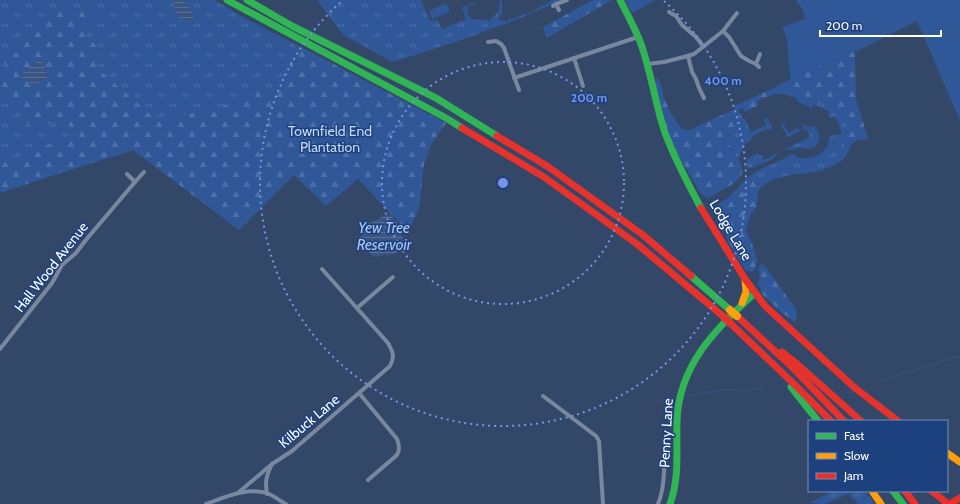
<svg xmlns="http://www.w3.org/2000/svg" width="960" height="504" font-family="Cabin,sans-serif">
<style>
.grass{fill:url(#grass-tufts)}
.forest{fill:url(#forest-firs)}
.garden{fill:#305797}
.water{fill:url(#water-rules)}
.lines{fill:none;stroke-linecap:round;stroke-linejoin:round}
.stream{stroke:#3a5582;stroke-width:1}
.street{stroke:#79889f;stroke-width:4}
.fast{stroke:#30b455;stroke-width:7}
.slow{stroke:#ff9f0a;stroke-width:7}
.jam{stroke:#e5322d;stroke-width:7}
.slow-bridge{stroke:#ff9f0a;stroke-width:8}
.jam-bridge{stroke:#e5322d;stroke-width:8}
.ring{fill:none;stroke:#7795e8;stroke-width:2;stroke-dasharray:2 4}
.labels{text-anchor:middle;stroke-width:3;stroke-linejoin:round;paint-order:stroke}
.park-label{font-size:14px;fill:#c4d8f7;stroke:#1d417f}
.street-label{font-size:14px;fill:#fff;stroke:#1d417f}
.water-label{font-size:15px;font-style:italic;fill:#abc6f0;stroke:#1d417f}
.centre{fill:#7795e8;stroke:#1d417f;stroke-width:2}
.ring-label{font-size:12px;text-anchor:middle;font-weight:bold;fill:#7795e8;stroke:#1d417f;stroke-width:3;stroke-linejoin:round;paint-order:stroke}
</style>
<defs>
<pattern id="grass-tufts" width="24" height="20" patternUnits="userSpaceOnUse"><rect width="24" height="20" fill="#305797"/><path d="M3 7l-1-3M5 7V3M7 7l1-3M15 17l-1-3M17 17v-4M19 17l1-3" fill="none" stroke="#4f70a7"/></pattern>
<pattern id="forest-firs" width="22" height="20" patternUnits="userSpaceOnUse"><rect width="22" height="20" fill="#305797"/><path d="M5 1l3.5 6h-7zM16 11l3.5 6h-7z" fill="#4f70a7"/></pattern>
<pattern id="water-rules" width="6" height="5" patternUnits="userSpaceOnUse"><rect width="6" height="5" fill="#3a5582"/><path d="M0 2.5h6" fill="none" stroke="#586e95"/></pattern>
</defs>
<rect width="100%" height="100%" fill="#334769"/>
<!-- grass -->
<g class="grass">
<path d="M0,0H215L239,15L360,78L51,176L0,193Z"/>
<path d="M317,0H421L430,21L438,20L442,29L466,19L462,8C466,6 471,2 477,3L476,5L474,4L470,5L467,7L468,12L467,14L472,19L490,20L499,11L500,0H502V14L499,15V20L508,21L509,19L510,10V19L515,18L535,11V10L552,0H562C508,25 451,44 393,62L343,35Z"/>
<path d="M791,79C795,94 807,95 818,104C821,103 825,102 828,102C833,102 845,119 847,124C848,130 845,134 842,139L845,148H850C845,159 841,162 830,167C812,176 795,172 778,178C772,179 766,184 761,187L759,184L748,177L759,170L796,153L795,157C813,161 827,155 830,136L842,134L838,122L834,116L831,118L828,115L830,113C825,109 820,106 813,105L812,109L809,108V106C802,105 797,102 794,96L791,97C787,93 782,93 777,95L774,88Z"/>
<path d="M767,117L773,130H772L771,129L768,130L767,129L754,135L749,142L744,144C744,150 739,153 738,160L735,155V151L724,140L722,133L724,132L730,135L740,131L743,119L745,118L751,132L766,125L764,121L765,118Z"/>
<path d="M787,122V123L784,125L789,133L798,127L799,130L804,128L803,125L805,124L806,127H814L815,125L817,126L815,128C824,138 818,149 805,149C804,149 799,147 798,147L797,149L783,150L808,138L810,136L807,130H805L804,129L788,137L781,125Z"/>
<path d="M758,153L759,156L762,155L764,160L777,153L773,159L752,168C746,169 746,164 747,159Z"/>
<path d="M834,491H864L870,497L874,504H857L855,499L853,500L849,493L825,504L809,503Z"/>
</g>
<!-- forest -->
<g class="forest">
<path d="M593,0H612L547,38L543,27Z"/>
<path d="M796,0H839L897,31L855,52L856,99L868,138L861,141L859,138L852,144L850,148H845C838,140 845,138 847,131C847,128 847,126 847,124C845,119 833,103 828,102C825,102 821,103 818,104C811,98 801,96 795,88C787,79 790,49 786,36L805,20L806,18L802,9Z"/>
<path d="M56,9L98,14L79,28L103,53L96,67L158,121L229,104L260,87L277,88L290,80V53L293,43L446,123L431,145L424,165L419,208L408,232L358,179L326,206L294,175L239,230L133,150L51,176L0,193V165L77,132L64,122L28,126L23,103L0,96V78H15L0,57V52L22,53L21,38Z"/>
<path d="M656,78H658C662,85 662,93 665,100C669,111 675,120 682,129L689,130L735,109L734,106L774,88L776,93L757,101L759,105L745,112L742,108L738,110L743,119L741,131C734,135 731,135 724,132L722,133L724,140L735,151V155L740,162L743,172L736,182L709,198L701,194L671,143L654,87Z"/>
<path d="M748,177L759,184L761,187L758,191L757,206L750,215L746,230L755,251L757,260L755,269L752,272L745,270L729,243L717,213L720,203L728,198Z"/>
<path d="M761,264L765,266L796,309L797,315L795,322L782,313L762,294L758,283L760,277L758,270Z"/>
</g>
<!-- garden -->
<g class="garden">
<path d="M625,0H656L632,13Z"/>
<path d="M799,0H960V121L917,21L860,49L791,79C789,61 790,43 782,27L807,18Z"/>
<path d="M446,3L450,12L432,19L429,11Z"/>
</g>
<!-- water -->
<g class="water">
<path d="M176,0H183L194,14V20C180,24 174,14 174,1Z"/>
<path d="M42,60L48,76L46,79L34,85L21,77C26,68 33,63 42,60Z"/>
<path d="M390,214L399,225L406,249L393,254L373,257L359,238L363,233V228C366,224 370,223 374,221C380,218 383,216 390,214Z"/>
</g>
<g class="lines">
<!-- stream -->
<g class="stream">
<path d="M882,380L960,356"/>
<path d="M686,396L721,390H734L744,391L763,388"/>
<path d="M660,401L672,398"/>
</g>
<!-- street -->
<g class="street">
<path d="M556,4L567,0"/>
<path d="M553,6L556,4L559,10"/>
<path d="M669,12L676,16L682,25L696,37L703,46"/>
<path d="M723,31L729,37L741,56L749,61L756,64L759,67"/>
<path d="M488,42L496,41L501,44L504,48L519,90"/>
<path d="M688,56L692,72L696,79L699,88L704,98"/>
<path d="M574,58L583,86"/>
<path d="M647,64L664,62L684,57L694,54L723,31L737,13"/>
<path d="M756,64L760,54"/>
<path d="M514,78L638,37"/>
<path d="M127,174L135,182L144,172"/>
<path d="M357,308L393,277"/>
<path d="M0,349L52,283L62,265L76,253L85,241L135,182"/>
<path d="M359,393L397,439C399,444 400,450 397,455L368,480"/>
<path d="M543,396L596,436L599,441L603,504"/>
<path d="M239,492L272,464L292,451L390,366C395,355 393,353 388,343L322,269"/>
<path d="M267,494C265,482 266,477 271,466"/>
<path d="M206,504C226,497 246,487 267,493C274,496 280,501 286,504"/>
<path d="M658,504C665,487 664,467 665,448"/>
</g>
<!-- fast -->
<g class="fast">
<path d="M227,0L446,118L462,128"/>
<path d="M247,0L292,26L436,98L497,136"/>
<path d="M620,0C628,16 638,33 643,50C652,78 656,106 665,133C675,159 688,184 701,208"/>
<path d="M691,276L730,310"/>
<path d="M791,387L818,421"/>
<path d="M893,491L903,504"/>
<path d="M670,504C680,476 676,451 677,422C678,366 716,328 755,293"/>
</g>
<!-- slow -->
<g class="slow">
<path d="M742,303L746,292L745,280"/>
<path d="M947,453L960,462"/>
<path d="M872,491L881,504"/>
</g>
<!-- jam -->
<g class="jam">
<path d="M462,128L544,177L637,244L724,317"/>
<path d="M497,136L547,166L643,235L691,276"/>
<path d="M701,208L745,279L765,306L855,388L898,421"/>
<path d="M737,316L792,367L844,421"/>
<path d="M730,323L794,384L831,421"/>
<path d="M782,352L796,363L861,421"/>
<path d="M905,491L915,504"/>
<path d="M932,491L948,504"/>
<path d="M950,504L960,498"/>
</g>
<!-- slow-bridge -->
<path class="slow-bridge" d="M730,310L737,316"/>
<!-- jam-bridge -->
<path class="jam-bridge" d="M724,317L730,323"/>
</g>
<!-- distance rings -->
<g class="ring">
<circle cx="503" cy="183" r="121"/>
<path d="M664 1A243 243 0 1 1 342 1"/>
</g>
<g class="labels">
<!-- park labels -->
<g class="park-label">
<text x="330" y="136">Townfield End<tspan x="330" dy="16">Plantation</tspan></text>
</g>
<!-- street labels -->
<g class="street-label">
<text transform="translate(731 230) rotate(59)" y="5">Lodge Lane</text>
<text transform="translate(51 267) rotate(-52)" y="5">Hall Wood Avenue</text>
<text transform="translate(309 421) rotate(-40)" y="5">Kilbuck Lane</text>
<text transform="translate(666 433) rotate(-87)" y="5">Penny Lane</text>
</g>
<!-- water labels -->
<g class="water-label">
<text x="384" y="233">Yew Tree<tspan x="384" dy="17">Reservoir</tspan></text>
</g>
</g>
<circle cx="503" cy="183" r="6" class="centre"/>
<g class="ring-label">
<text x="723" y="85">400 m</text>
<text x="589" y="102">200 m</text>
</g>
<!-- legend -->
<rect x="808" y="420" width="140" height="72" fill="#1d417f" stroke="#778db2"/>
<rect x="816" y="433" width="20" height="6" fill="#30b455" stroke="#778db2"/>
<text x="844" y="440" font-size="12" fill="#ffffff">Fast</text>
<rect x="816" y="453" width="20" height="6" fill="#ff9f0a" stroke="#778db2"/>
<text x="844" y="460" font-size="12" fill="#ffffff">Slow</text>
<rect x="816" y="473" width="20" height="6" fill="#e5322d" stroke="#778db2"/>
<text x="844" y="480" font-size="12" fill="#ffffff">Jam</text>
<!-- scale -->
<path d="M820 30v6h121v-6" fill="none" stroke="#ffffff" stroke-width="2"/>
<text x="826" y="30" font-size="12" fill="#ffffff" stroke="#1d417f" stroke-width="3" paint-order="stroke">200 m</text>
</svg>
